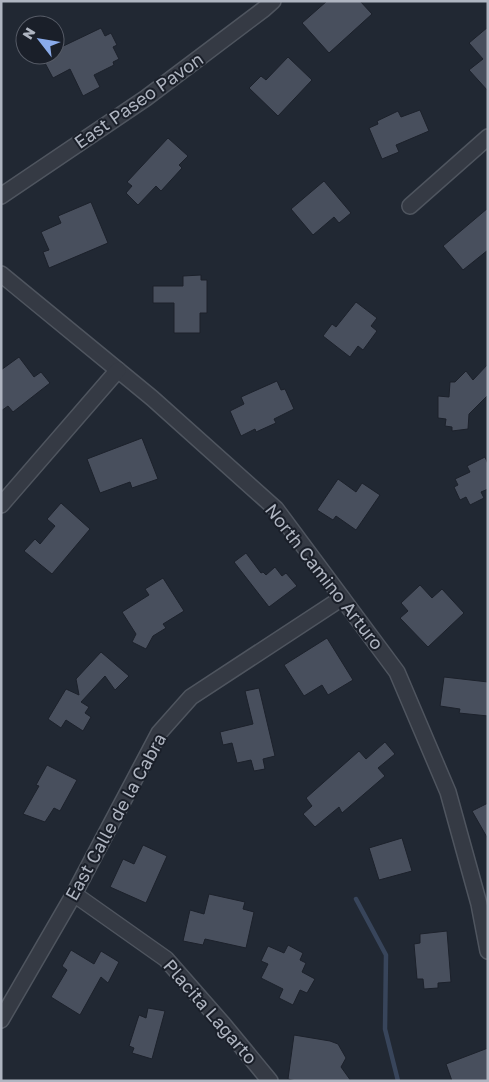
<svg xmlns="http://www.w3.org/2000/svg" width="489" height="1082" font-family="'Golos Text',sans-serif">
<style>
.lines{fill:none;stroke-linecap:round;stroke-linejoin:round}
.stream{stroke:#38455b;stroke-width:4.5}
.building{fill:#484f5d;stroke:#1c212b}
.street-casing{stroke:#4f555f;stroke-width:18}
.street{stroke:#353a44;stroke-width:15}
.labels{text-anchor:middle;stroke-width:4;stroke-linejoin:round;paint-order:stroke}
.street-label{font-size:18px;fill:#afb5c1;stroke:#1a1f29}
</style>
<rect width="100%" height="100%" fill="#212833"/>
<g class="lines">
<!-- stream -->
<path class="stream" d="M356,899L386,955L385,1029L398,1081"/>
</g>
<!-- building -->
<g class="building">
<path d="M327,1H360L372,14L329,53L302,23Z"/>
<path d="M488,27V91L469,70L483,59L469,43Z"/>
<path d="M101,28L105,36L111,33L117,45L113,47L119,59L113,62L114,65L94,75L100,87L83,96L70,69L53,78L45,63L55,57V50Z"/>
<path d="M288,57L312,80L278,116L249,88L261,76L266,80Z"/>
<path d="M420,110L429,131L396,145L399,152L382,159L369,128L378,124L377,121L398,111L401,117Z"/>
<path d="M168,138L188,156L179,165L182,168L161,191L156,186L138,205L126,193L132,186L127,182Z"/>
<path d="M324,181L351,213L339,223L334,217L313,235L291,209Z"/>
<path d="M91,202L108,243L49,268L43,252L49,250L41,232L61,223L58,216Z"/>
<path d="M488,208V250L463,270L443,246Z"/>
<path d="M201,275V280H207V313H200V333H174V303H153V286H183V276Z"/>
<path d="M356,302L377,318L371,326L377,331L363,350L358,346L350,357L323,336L332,324L336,327Z"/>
<path d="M19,357L34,377L41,372L50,383L13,412L8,406L1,411V370Z"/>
<path d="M488,364V395L469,414L468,429L452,431V427L445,426L446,419L438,418V396L449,397L450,382H455L466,371L473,380Z"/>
<path d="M277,381L281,390L285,389L294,409L274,419L276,423L256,432L255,429L241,436L230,411L244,404L241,397Z"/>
<path d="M142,438L158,479L132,488L130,482L100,493L87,459Z"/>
<path d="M485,457L488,464V489L481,492L484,498L470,505L466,497L460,500L454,487L458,485L455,479L470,472L467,466Z"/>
<path d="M338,479L356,492L362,483L380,495L356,530L336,516L333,520L317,510Z"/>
<path d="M61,503L90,529L52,574L24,551L35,539L40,544L55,526L47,519Z"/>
<path d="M246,553L261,573L263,572L266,575L275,567L282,576L286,573L297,586L269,607L234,562Z"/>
<path d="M163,578L184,611L163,624L166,628L153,636L146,649L132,642L136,634L122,612L149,595L145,589Z"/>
<path d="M420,585L432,598L442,589L464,613L428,647L400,618L408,611L401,603Z"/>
<path d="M327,638L353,680L328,695L322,685L304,696L284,665Z"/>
<path d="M101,652L129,676L115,690L105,676L81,702L89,707L85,713L91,717L83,731L66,720L61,728L48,719L66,689L79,695L76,679Z"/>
<path d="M444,677L488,682V716L459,713L460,709L440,706Z"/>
<path d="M259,688L275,756L263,759L265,769L254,771L251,760L237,763L232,743L223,745L220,732L253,724L245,691Z"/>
<path d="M385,742L395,754L378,768L385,776L342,813L339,807L315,827L303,814L312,806L306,798L359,751L366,759Z"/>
<path d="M47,765L77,780L60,811L54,808L45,822L23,814L39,786L36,785Z"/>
<path d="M488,803V839L472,811Z"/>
<path d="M402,838L412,871L379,880L369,848Z"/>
<path d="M143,845L167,856L146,903L110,887L123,859L134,864Z"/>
<path d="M209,894L245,902L243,909L254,912L246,948L205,939L203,945L183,941L190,910L204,914Z"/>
<path d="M447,931L451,982L438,983V988L424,989L423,979H417L414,944L420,943V934Z"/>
<path d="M288,945L303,953L300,960L306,963L302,972L315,979L307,993L300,990L293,1005L279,998L283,989L261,978L268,964L261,961L268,946L284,953Z"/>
<path d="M71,950L94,964L101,951L119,962L108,983L101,977L80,1015L51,997L67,970L62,966Z"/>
<path d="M148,1008L165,1011L152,1059L132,1053L134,1048L129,1046L139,1015L146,1018Z"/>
<path d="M294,1035L330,1041L338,1044L346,1058L341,1067L351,1081H296L288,1079Z"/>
<path d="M488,1048V1081H452L446,1064Z"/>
</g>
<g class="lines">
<defs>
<g id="street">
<path d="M1,196L146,98L264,9L273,1"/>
<path d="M410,206L488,137"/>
<path d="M1,274L152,398L276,509L397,672L448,792L479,904L488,951"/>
<path d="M1,505L118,370"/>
<path d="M74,894L166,959L223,1024L270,1081"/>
<path d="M1,1020L74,894L159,733L191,697L342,598"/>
</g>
</defs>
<!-- street casing -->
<use href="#street" class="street-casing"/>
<!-- street -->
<use href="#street" class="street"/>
</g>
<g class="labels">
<!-- street labels -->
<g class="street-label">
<text transform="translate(139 101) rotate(-35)" y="6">East Paseo Pavon</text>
<text transform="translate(324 577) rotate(52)" y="6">North Camino Arturo</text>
<text transform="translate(116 817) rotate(-61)" y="6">East Calle de la Cabra</text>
<text transform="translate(210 1012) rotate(49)" y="6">Placita Lagarto</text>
</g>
</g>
<!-- border -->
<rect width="489" height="1082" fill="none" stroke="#afb5c1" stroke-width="5"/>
<!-- north arrow -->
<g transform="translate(40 40) rotate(301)"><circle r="24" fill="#1a1f29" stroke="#565b66"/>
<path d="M0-4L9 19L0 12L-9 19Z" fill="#8aabeb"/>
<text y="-8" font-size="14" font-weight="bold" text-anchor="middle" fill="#afb5c1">N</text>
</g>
</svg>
